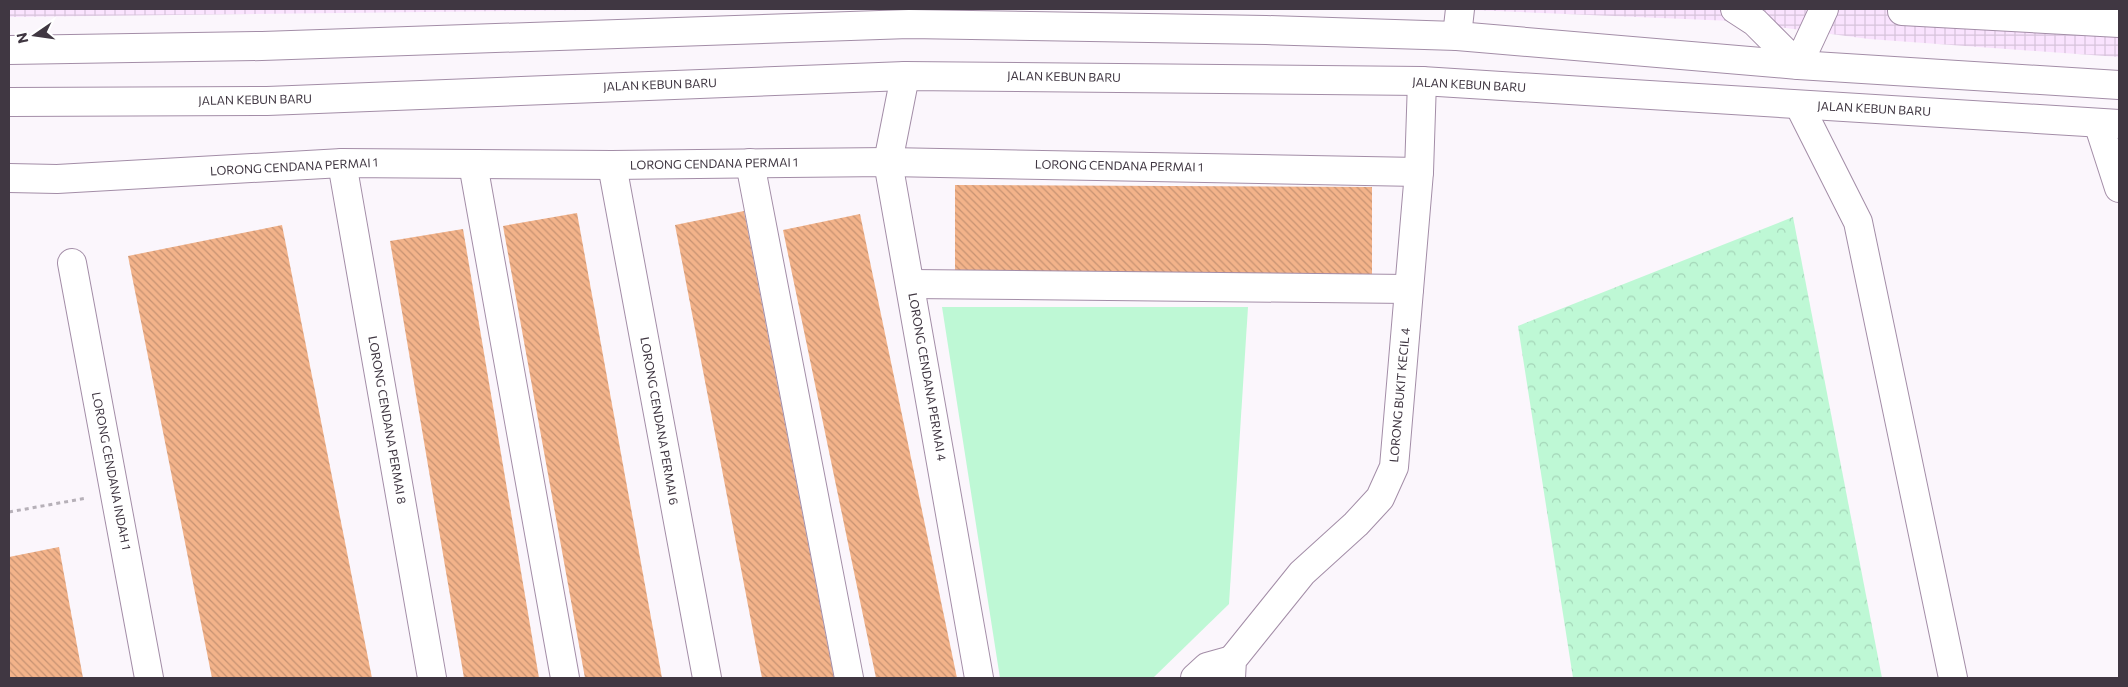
<svg xmlns="http://www.w3.org/2000/svg" width="2128" height="687" font-family="Commissioner,sans-serif">
<style>
.industrial{fill:url(#industrial-grid)}
.forest{fill:url(#forest-crowns)}
.park{fill:#bef8d5}
.building{fill:url(#building-back-hatch)}
.lines{fill:none;stroke-linecap:round;stroke-linejoin:round}
.minor-casing{stroke:#a38da7;stroke-width:30}
.path{stroke:#b6b0b8;stroke-width:3;stroke-dasharray:4 4;stroke-linecap:butt}
.minor{stroke:#fff;stroke-width:28}
.labels{text-anchor:middle;stroke-width:5;stroke-linejoin:round;paint-order:stroke}
.street-label{font-size:12px;fill:#403742;stroke:#fff}
</style>
<defs>
<pattern id="industrial-grid" width="8" height="8" patternUnits="userSpaceOnUse" patternTransform="scale(1.25)"><rect width="8" height="8" fill="#fae3fe"/><path d="M0 4h8M4 0v8" fill="none" stroke="#d7c3db"/></pattern>
<pattern id="forest-crowns" width="20" height="18" patternUnits="userSpaceOnUse" patternTransform="scale(1.25)"><rect width="20" height="18" fill="#bef8d5"/><path d="M2 6a3 3 0 1 1 6 0M12 15a3 3 0 1 1 6 0" fill="none" stroke="#a4d5b8"/></pattern>
<pattern id="building-back-hatch" width="6" height="6" patternUnits="userSpaceOnUse" patternTransform="scale(1.25)"><rect width="6" height="6" fill="#f3b38a"/><path d="M-1 5l2 2M0 0l6 6M5-1l2 2" fill="none" stroke="#c69272"/></pattern>
</defs>
<rect width="100%" height="100%" fill="#fbf6fc"/>
<!-- industrial -->
<g class="industrial">
<path d="M9,9H688L9,17Z"/>
<path d="M1446,9H2119V57L1869,39L1732,21Z"/>
</g>
<!-- forest -->
<path class="forest" d="M1793,217L1882,678H1573L1518,326Z"/>
<!-- park -->
<path class="park" d="M942,307H1248L1229,604L1153,678H1000Z"/>
<!-- building -->
<g class="building">
<path d="M955,185L1372,187V278L955,276Z"/>
<path d="M744,211L834,678H762L675,225Z"/>
<path d="M577,213L662,678H585L503,226Z"/>
<path d="M860,214L957,678H876L783,230Z"/>
<path d="M282,225L372,678H212L128,256Z"/>
<path d="M463,229L539,678H464L390,241Z"/>
<path d="M59,547L83,678H9V557Z"/>
</g>
<g class="lines">
<defs>
<g id="minor">
<path d="M1735,9L1755,22L1798,65L1824,9"/>
<path d="M1902,11L2119,23"/>
<path d="M1457,36L1460,9"/>
<path d="M9,50L262,46L909,24L1266,30L1457,36L1798,65L2119,85"/>
<path d="M905,76L888,162L979,678"/>
<path d="M9,102L267,101L905,76L1422,81L2119,124"/>
<path d="M1799,105L1858,222L1953,678"/>
<path d="M2098,123L2119,188"/>
<path d="M342,163L432,678"/>
<path d="M750,163L849,678"/>
<path d="M473,164L565,678"/>
<path d="M612,165L707,678"/>
<path d="M9,178L57,179L342,163L612,165L888,162L1419,172"/>
<path d="M72,263L149,678"/>
<path d="M911,284L1409,289"/>
<path d="M1195,678L1207,667L1232,660"/>
<path d="M1231,678L1232,660L1302,573L1356,524L1380,498L1394,467L1419,172L1422,81"/>
</g>
</defs>
<!-- minor casing -->
<use href="#minor" class="minor-casing"/>
<!-- path -->
<path class="path" d="M9,512L87,498"/>
<!-- minor -->
<use href="#minor" class="minor"/>
</g>
<g class="labels">
<!-- street labels -->
<g class="street-label">
<text transform="translate(1064 77) rotate(1)" y="4">JALAN KEBUN BARU</text>
<text transform="translate(660 85) rotate(-2)" y="4">JALAN KEBUN BARU</text>
<text transform="translate(1469 85) rotate(3)" y="4">JALAN KEBUN BARU</text>
<text transform="translate(255 100) rotate(-1)" y="4">JALAN KEBUN BARU</text>
<text transform="translate(1874 109) rotate(3)" y="4">JALAN KEBUN BARU</text>
<text transform="translate(714 164) rotate(-1)" y="4">LORONG CENDANA PERMAI 1</text>
<text transform="translate(1119 166) rotate(1)" y="4">LORONG CENDANA PERMAI 1</text>
<text transform="translate(294 167) rotate(-3)" y="4">LORONG CENDANA PERMAI 1</text>
<text transform="translate(927 377) rotate(80)" y="4">LORONG CENDANA PERMAI 4</text>
<text transform="translate(1400 395) rotate(-85)" y="4">LORONG BUKIT KECIL 4</text>
<text transform="translate(387 420) rotate(80)" y="4">LORONG CENDANA PERMAI 8</text>
<text transform="translate(659 421) rotate(80)" y="4">LORONG CENDANA PERMAI 6</text>
<text transform="translate(111 471) rotate(79)" y="4">LORONG CENDANA INDAH 1</text>
</g>
</g>
<!-- border -->
<rect width="2128" height="687" fill="none" stroke="#403742" stroke-width="20"/>
<!-- north arrow -->
<g transform="translate(35 35) rotate(257)" stroke="#ffffff" stroke-width="4" paint-order="stroke">
<path d="M0-4L9 19L0 12L-9 19Z" fill="#403742"/>
<text y="-8" font-size="14" font-weight="bold" text-anchor="middle" fill="#403742">N</text>
</g>
</svg>
